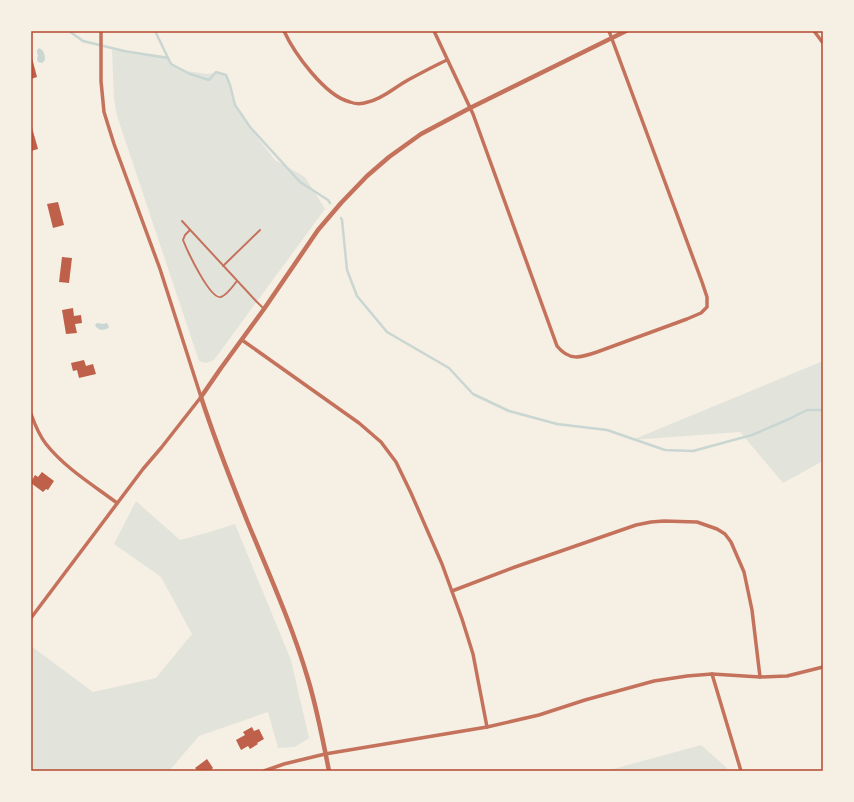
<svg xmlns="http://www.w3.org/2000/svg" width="854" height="802" font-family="Barlow,sans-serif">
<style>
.green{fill:#e2e4dc}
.water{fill:#c9d6d2}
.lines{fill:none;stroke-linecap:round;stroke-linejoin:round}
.stream{stroke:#c9d6d2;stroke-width:2.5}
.building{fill:#bf614a}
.service{stroke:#c5725c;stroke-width:2}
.minor{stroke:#c5725c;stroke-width:3.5}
.tertiary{stroke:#c5725c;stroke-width:4.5}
.neatline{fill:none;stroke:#b5482f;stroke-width:1.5}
</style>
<rect width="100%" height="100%" fill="#f6efe4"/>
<!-- green -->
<g class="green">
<path d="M112,50L166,56L173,65L186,71L207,74L220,72L228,76L236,109L249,127L275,160L305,177L325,209L214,360L206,363L199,361L117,116L114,99Z"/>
<path d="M823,361V461L783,483L740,432L632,440Z"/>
<path d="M136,501L180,540L210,532L235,524L291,660L309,738L295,747L278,748L268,712L199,736L169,771H31V646L93,692L156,678L192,634L161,577L114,544Z"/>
<path d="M701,745L727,768V771H606Z"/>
</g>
<!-- water -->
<g class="water">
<path d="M39,48C44,50 45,55 45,60L42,63L38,62L37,59L38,55L37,53V50Z"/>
<path d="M97,323L103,324L107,323L109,327L107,329L101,330L97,328L95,325Z"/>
</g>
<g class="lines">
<!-- stream -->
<g class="stream">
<path d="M69,31L83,41L124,51L168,58"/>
<path d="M155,31L171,64L190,74L209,80L216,72L226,75L230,85L235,105L250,127L300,182L328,200L330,203"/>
<path d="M341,218L342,220L347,270L357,296L387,332L449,368L473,394L509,411L557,424L607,430L665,450L693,451L752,435L789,419L807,410H823"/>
</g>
</g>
<!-- building -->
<g class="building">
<path d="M31,54L37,77L31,79Z"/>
<path d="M31,124L38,149L31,151Z"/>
<path d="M58,202L64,225L53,228L47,204Z"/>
<path d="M62,257L72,258L69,283L59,282Z"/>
<path d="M73,308L74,316L81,315L82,323L75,324L77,333L66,334L62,310Z"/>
<path d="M84,360L86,366L93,364L96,374L79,378L77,370L73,371L71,363Z"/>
<path d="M42,472L54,481L48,490L46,489L43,492L31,483V482L35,475L38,477Z"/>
<path d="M252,727L254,731L259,729L264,739L257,743L258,744L250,749L248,746L241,750L236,740L245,735L243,732Z"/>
<path d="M207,759L213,768L210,771H198L195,768Z"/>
</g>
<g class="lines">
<!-- service -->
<g class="service">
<path d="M182,221L256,301L264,309"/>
<path d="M190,230L185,235L183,240C187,250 210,300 221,297C227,295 233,286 237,281"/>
<path d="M223,266L260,230"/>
</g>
<!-- minor -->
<g class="minor">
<path d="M284,31C294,53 325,96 350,102C355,104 362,104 368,102C383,99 395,87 408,80C421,73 434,66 447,60"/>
<path d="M434,31L473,114L557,346C569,361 580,358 597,352L687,319L701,313L707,307V297L702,282L609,31"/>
<path d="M814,31L823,43"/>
<path d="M242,340L359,423L381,442L396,462L411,493L428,532L442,564L462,619L473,654L487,727"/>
<path d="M31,414C35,425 39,435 46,444C65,468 93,485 117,503"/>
<path d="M452,591L515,567L636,525L651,522L664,521L697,522L717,529L725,534L731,542L744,572L752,610L760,677"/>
<path d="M31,618L143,469L161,448L201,397L160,269L114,144L104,112L101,81V31"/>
<path d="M712,674L741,771"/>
<path d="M264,771L284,764L325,754L487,727L539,715L585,700L654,681L687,676L712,674L760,677L787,676L823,667"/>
</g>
<!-- tertiary -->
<path class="tertiary" d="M329,771C323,740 317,709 308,679C292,625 269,574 248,523C231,481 215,440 201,397L221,368L264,309L318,230L341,203L367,176L389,157L421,134L470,108L626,31"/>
</g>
<!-- border -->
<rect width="854" height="802" fill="none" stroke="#f6efe4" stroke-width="64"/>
<rect x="32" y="32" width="790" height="738" class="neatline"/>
</svg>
